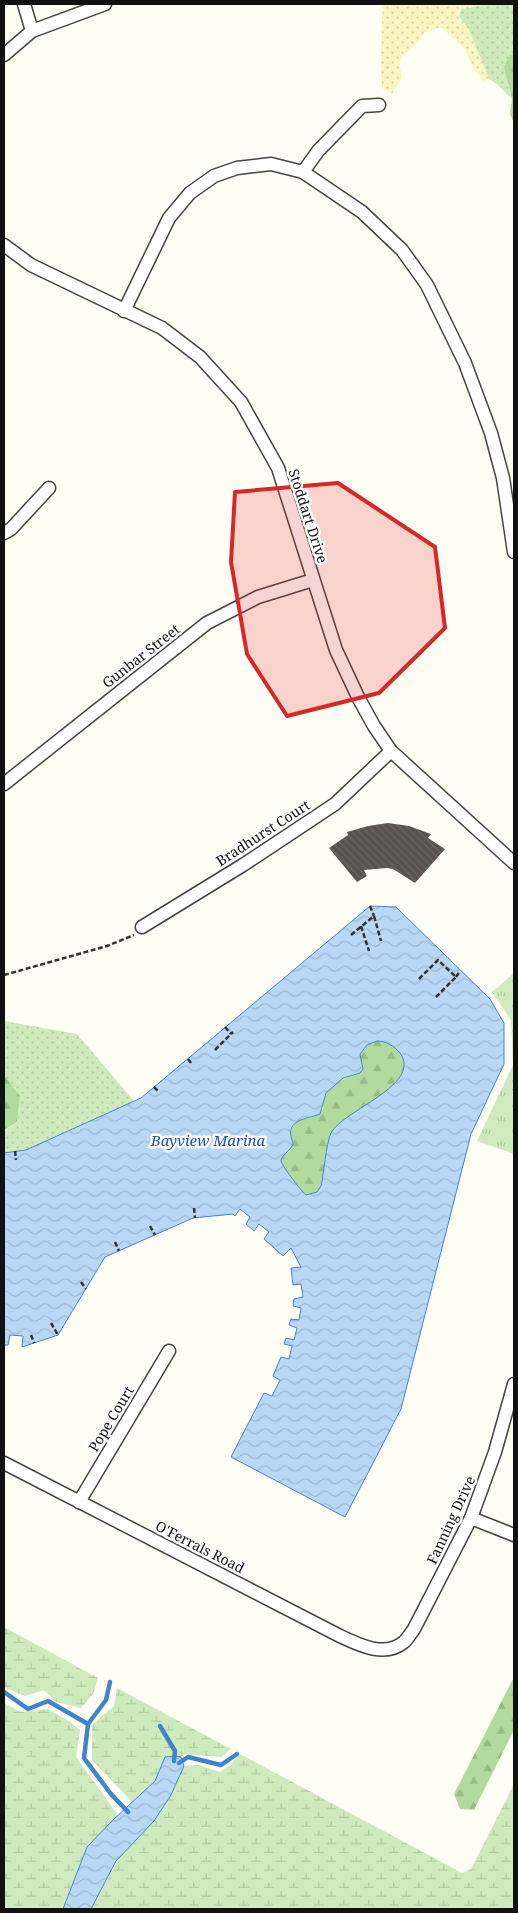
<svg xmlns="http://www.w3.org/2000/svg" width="518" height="1913" font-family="'Noto Serif',serif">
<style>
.grass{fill:url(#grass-dots)}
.forest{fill:url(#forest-firs)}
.wetland{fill:url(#wetland-marsh)}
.sand{fill:url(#sand-dots)}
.park{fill:url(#park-tufts)}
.water{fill:url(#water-waves);stroke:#4084cd;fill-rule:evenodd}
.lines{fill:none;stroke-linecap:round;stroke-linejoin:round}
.stream{stroke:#4084cd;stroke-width:4.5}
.building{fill:url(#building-back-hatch)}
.minor-casing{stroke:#444;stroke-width:15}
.path{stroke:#333;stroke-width:2.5;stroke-dasharray:5 2.5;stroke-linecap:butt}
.minor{stroke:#fff;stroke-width:12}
.marked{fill:#d62828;fill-opacity:0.2;stroke:#d62828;stroke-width:4;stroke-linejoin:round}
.labels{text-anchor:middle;stroke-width:5;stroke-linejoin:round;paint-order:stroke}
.street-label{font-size:14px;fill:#111;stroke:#fff}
.water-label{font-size:15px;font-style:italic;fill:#1856a4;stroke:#fff}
</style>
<defs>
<pattern id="grass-dots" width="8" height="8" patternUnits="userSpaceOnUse" patternTransform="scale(1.25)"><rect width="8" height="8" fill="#cfeabd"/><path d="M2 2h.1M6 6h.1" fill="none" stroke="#b1c8a1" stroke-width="1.8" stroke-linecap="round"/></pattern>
<pattern id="forest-firs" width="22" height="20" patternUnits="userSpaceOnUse" patternTransform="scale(1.25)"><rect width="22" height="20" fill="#b1db9c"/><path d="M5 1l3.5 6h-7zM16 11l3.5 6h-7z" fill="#97bb85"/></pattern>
<pattern id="wetland-marsh" width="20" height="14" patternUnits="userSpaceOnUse" patternTransform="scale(1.25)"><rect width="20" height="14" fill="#cfeabd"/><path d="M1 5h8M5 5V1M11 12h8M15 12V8" fill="none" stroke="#b1c8a1"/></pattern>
<pattern id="sand-dots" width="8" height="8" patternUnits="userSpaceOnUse" patternTransform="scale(1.25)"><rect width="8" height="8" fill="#faf5c1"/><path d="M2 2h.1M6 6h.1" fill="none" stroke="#d5d1a5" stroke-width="1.8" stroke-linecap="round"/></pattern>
<pattern id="park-tufts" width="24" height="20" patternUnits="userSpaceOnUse" patternTransform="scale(1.25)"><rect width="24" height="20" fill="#cfeabd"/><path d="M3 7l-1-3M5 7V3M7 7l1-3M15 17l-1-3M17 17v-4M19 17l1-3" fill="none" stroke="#b1c8a1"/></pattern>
<pattern id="water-waves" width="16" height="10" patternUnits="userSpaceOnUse" patternTransform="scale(1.25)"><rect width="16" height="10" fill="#b9d8f6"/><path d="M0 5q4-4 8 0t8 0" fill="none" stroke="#9eb8d2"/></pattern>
<pattern id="building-back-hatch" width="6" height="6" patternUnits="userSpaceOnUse" patternTransform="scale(1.25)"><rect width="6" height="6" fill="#59534d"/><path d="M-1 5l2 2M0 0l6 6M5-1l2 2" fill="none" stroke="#6c6762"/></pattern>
</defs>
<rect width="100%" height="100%" fill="#fffef4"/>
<!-- grass -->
<g class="grass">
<path d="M489,4H514V56L510,54L508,84L512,99L498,85L489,79L468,28L459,17L461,9Z"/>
<path d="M4,1021L77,1034L134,1101L26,1150L4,1153V1131L17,1122L20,1097L4,1075Z"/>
</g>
<!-- forest -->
<g class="forest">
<path d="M510,54L514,56V123L510,114L512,99L504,67Z"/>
<path d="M377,1041C386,1041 394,1045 400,1053C423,1085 343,1110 332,1133C326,1144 324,1173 321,1186L317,1192L306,1195C302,1192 281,1165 281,1161C281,1155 288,1153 291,1149C292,1146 292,1144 293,1141L290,1135L292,1128L298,1120L313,1117L323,1109C322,1087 342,1078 360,1073L363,1069L360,1054L367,1045Z"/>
<path d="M4,1075L20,1096L17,1122L4,1130Z"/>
<path d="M514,1677V1730L474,1810L460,1809L454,1794Z"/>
</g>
<!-- wetland -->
<g class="wetland">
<path d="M4,1627L98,1678L93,1694L81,1708L56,1702L44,1690L25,1696L5,1688L4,1684Z"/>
<path d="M117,1688L231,1749L221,1757L185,1754L181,1757H165L155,1781L132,1802L92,1760V1725L114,1706Z"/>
<path d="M4,1703L21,1712L48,1709L69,1721L80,1730L76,1757L118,1815L87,1847L63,1909H4Z"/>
<path d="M240,1754L462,1873L471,1869L514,1784V1909H91L119,1858L154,1821L171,1795L184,1766L199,1765L220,1772L229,1766Z"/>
</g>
<!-- sand -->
<path class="sand" d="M383,4H489L461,9L459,16L468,28L489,79L484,81L475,71L464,48L441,27L425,32L418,42L404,55L399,63L402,78L392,94L382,88L381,50Z"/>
<!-- park -->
<path class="park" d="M514,973V1154L477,1141L513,1065L511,1020L492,992Z"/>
<!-- water -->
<g class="water">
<path d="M370,906L396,907L490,999L504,1023V1064L471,1134L401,1409L345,1517L231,1457L264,1393L272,1396L280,1380L273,1376L281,1357L289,1359L292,1346L284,1344L286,1338L294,1340L297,1328L289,1325L291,1319L299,1320L301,1308L293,1306L294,1299L303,1297L301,1284L293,1285L291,1268L301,1267L291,1248L283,1256L264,1239L269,1232L259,1224L254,1231L246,1224L250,1217L240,1209L235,1216L233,1214L193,1218L105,1257L58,1335L22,1347L23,1336L10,1335L8,1345H4V1153L26,1150L141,1098ZM377,1041C386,1041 394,1046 400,1053C423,1085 343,1110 331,1133C326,1144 324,1173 321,1186L317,1192L306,1195C302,1192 280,1164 281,1160C283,1154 291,1150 293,1144C293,1141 291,1139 291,1136C287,1119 311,1118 320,1114L326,1093L343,1078L360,1073L363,1069L360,1054L367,1045Z"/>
<path d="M176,1756L181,1757L184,1766L171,1795L154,1821L116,1861L91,1909H63L87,1847L113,1820L155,1781L165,1757Z"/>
</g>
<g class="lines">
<!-- stream -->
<g class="stream">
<path d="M4,1692L28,1709L48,1701L88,1724L84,1758L111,1794L128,1812"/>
<path d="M88,1724L106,1700L110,1682"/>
<path d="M160,1726L175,1751L174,1761"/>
<path d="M179,1763L188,1757L221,1765L237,1754"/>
</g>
</g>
<!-- building -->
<path class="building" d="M388,823L409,826L431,834L428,838L445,849L415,883L393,869L387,868L364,870L367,876L357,882L329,848L348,835L347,832L368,826Z"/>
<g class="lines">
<defs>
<g id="minor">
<path d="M24,4L32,31"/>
<path d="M4,55L32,31L105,4"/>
<path d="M303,172L318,151L362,106L379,105"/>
<path d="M4,245L31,265L162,328L200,357L241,402L278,468L336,650L358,697L374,726L391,751L514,863"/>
<path d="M124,311L169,218L190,193L214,176L237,168L271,164L303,172L362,212L402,250L427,285L465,363L491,433L503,478L514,552"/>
<path d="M4,533L11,529L49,488"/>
<path d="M4,784L207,623L258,597L313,580"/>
<path d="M142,927L243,865L335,804L391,751"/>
<path d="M4,1463L340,1636C359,1645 385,1658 404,1642C408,1638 411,1633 414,1629L471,1518L495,1452L514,1384"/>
<path d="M79,1502L169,1351"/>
<path d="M471,1518L514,1535"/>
</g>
</defs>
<!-- minor casing -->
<use href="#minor" class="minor-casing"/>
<!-- path -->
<g class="path">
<path d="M370,906L374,916"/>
<path d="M361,926L369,951"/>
<path d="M351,935L374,916L381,941"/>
<path d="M4,975L107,946L134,935"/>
<path d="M456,977L460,971"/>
<path d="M419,979L438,960L456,977L436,997"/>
<path d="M225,1027L231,1034"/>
<path d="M215,1050L233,1032"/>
<path d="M188,1059L191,1063"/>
<path d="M154,1087L159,1092"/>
<path d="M514,1090V1089"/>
<path d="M15,1151L16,1160"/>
<path d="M194,1208L195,1218"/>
<path d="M150,1226L155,1235"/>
<path d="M115,1242L119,1251"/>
<path d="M81,1282L86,1289"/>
<path d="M51,1323L58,1335"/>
<path d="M31,1335L34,1343"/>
</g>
<!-- minor -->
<use href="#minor" class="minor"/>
</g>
<!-- marked area -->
<path class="marked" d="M338,483L435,547L445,628L379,693L287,716L247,654L231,562L235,492Z"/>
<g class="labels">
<!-- street labels -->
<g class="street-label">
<text transform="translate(308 516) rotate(72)" y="5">Stoddart Drive</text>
<text transform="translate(141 656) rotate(-38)" y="5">Gunbar Street</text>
<text transform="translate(263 833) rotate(-33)" y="5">Bradhurst Court</text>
<text transform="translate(111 1419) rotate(-59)" y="5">Pope Court</text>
<text transform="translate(451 1520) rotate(-65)" y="5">Fanning Drive</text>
<text transform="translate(200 1547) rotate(27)" y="5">O'Ferrals Road</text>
</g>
<!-- water labels -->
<g class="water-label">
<text x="208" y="1146">Bayview Marina</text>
</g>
</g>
<!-- border -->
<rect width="518" height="1913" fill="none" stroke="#111111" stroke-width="10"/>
</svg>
